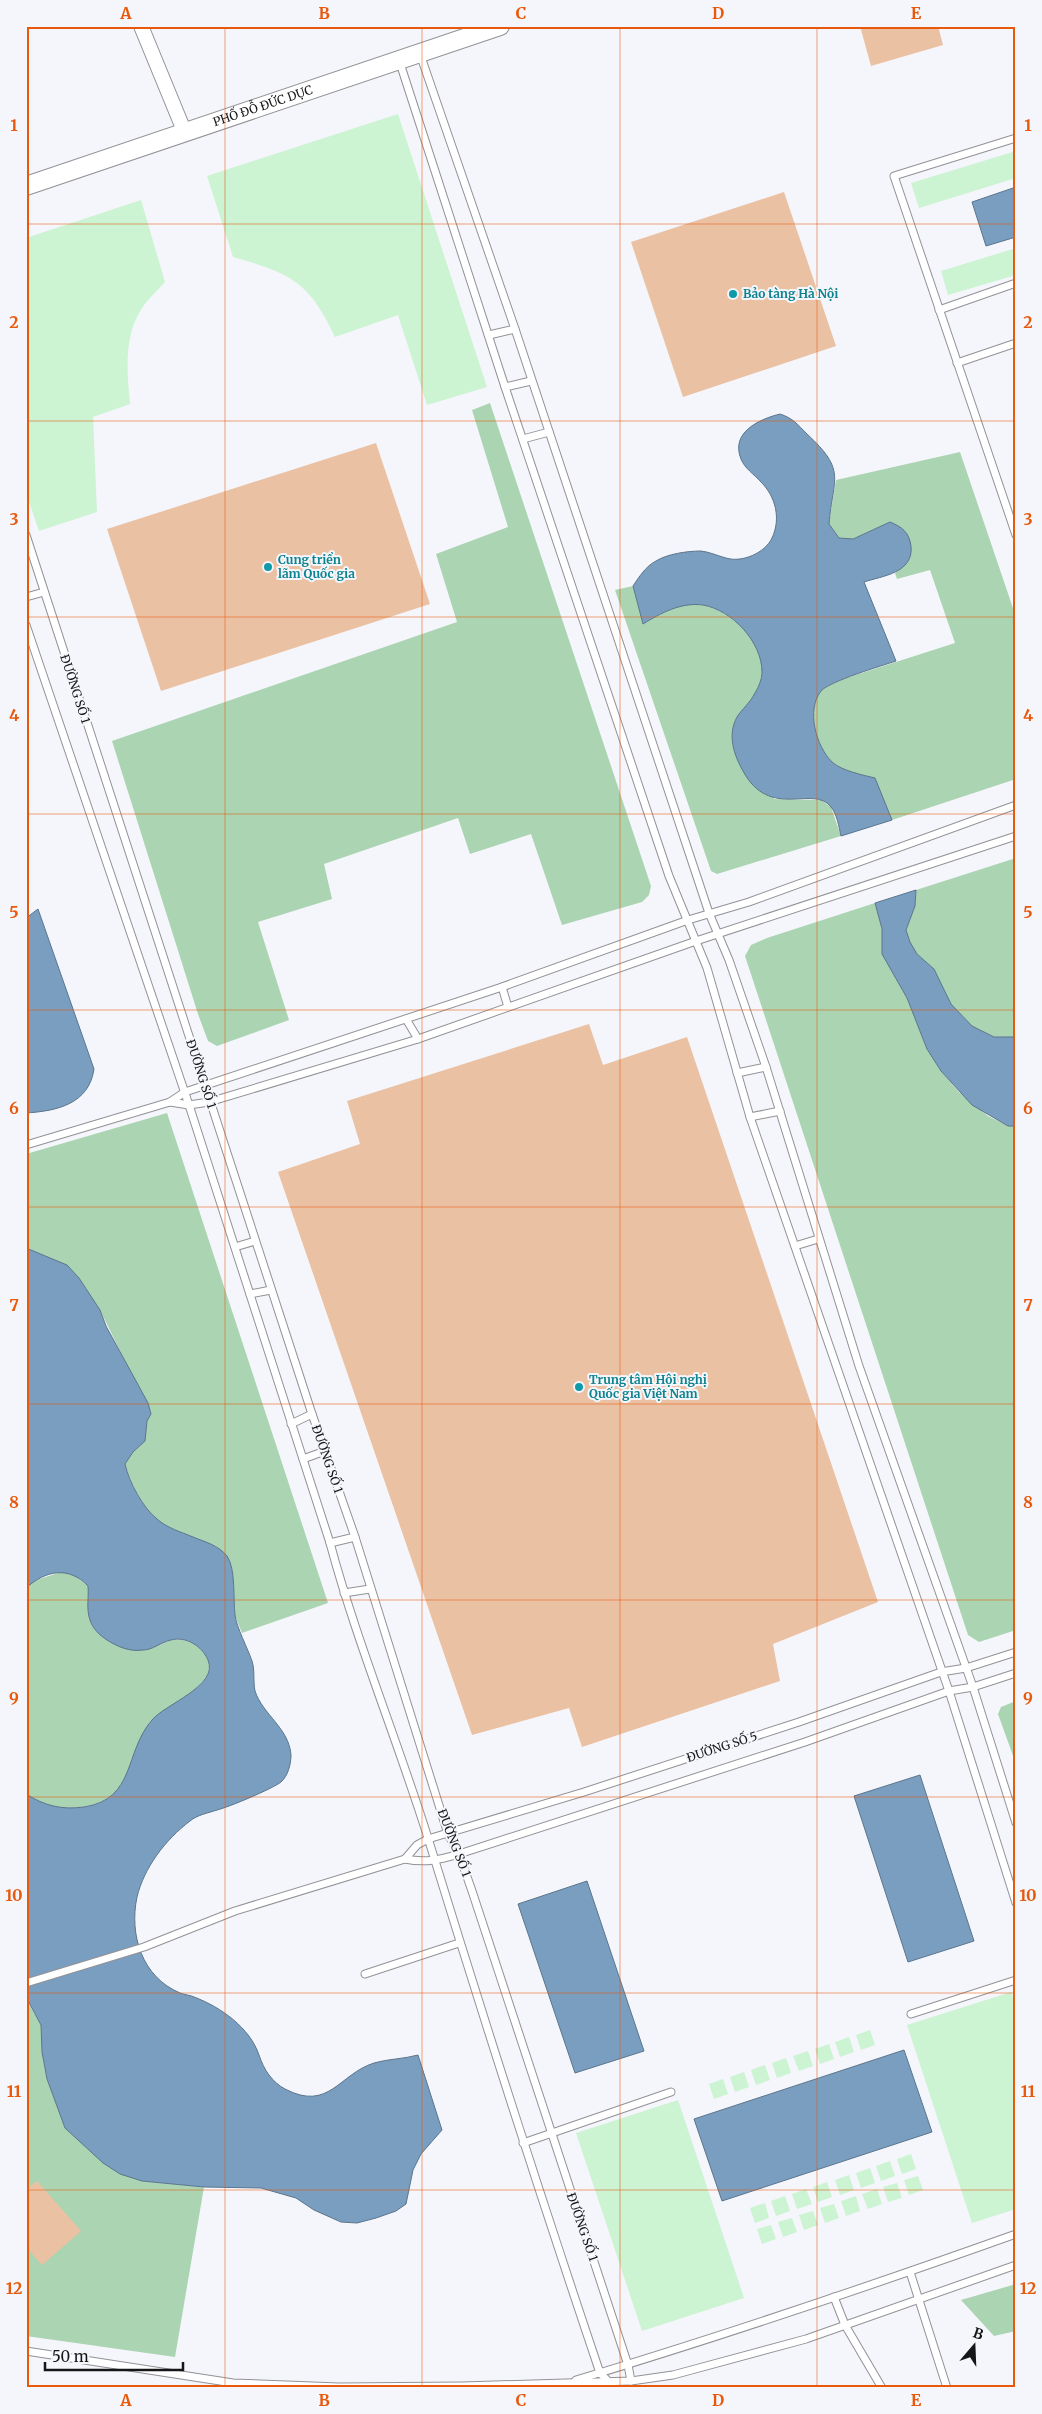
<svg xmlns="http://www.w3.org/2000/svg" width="1042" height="2414" font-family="Merriweather,serif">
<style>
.green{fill:#ccf3d2}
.forest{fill:#abd4b2}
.water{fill:#799ebf;stroke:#5b758d}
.building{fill:#ebc1a3}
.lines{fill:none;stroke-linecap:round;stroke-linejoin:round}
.service-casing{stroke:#929297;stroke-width:9}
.minor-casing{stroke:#929297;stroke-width:16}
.tertiary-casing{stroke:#929297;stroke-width:20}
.service{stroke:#fff;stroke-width:7}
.minor{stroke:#fff;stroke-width:14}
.tertiary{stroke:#fff;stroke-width:18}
.grid{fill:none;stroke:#e8590c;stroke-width:1;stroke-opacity:0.55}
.culture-dot{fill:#0f9aa8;stroke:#f5f6fb;stroke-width:2}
.labels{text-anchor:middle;stroke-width:4;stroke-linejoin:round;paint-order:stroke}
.street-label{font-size:12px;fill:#151617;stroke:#f5f6fb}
.culture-label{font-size:12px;font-weight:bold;fill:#0d838f;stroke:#f5f6fb;text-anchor:start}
.neatline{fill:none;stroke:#e8590c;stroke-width:2}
.grid-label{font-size:16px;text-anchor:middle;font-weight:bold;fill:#e8590c}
</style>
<rect width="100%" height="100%" fill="#f5f6fb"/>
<!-- green -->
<g class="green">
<path d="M398,114L487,387L427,405L398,315L335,337C309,281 290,273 233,257L207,176Z"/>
<path d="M1016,151V178L919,208L911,183Z"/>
<path d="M141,200L165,282C158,290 150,297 144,305C123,334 127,371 130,404L93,417L97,512L39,531L26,493V238Z"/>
<path d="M1016,248V275L948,295L941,271Z"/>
<path d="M1011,1992L1016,2005V2209L972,2223L907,2025Z"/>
<path d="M870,2030L875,2045L861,2050L856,2035Z"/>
<path d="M849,2037L854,2052L840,2057L835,2042Z"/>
<path d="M829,2044L834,2059L820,2064L815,2049Z"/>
<path d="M808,2051L813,2066L799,2071L793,2056Z"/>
<path d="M786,2058L791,2073L777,2078L772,2063Z"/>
<path d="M765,2065L770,2080L756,2085L751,2070Z"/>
<path d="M744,2072L749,2087L735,2092L730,2077Z"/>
<path d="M723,2079L728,2094L714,2099L709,2084Z"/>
<path d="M678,2100L744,2298L642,2331L576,2133Z"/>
<path d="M911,2154L916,2169L902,2174L897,2159Z"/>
<path d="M890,2161L895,2176L881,2181L876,2166Z"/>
<path d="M870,2168L875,2183L861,2188L856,2173Z"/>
<path d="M849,2175L854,2190L840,2195L835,2180Z"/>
<path d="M918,2176L923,2190L909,2195L904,2180Z"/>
<path d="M827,2182L832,2197L818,2202L813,2187Z"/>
<path d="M897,2183L902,2198L888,2202L883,2187Z"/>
<path d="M806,2189L812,2204L797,2209L792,2194Z"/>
<path d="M877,2189L882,2204L868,2209L862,2194Z"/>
<path d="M785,2196L790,2211L776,2216L771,2201Z"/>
<path d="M856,2196L860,2211L846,2216L841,2201Z"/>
<path d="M765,2203L769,2218L755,2223L750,2208Z"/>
<path d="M834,2204L839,2218L825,2223L820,2208Z"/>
<path d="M813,2211L818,2225L804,2230L799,2215Z"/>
<path d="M792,2218L797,2232L783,2237L778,2222Z"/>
<path d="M771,2225L776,2239L762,2244L757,2229Z"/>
</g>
<!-- forest -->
<g class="forest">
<path d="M490,403L651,886L649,895L642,902L562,925L531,834L470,854L458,818L324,864L332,899L258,922L289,1020L217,1046L208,1041L198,1014L112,741L457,622L436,554L508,527L472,410Z"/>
<path d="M960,452L1016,617V779L892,820L875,779C863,775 842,771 832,762C816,746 806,710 821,691C825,687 833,684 837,681L955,643L930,570L897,579L895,573L908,562L890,522L852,539L839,538L829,524L836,480Z"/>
<path d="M633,586L643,624C661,613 683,601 704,605C732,611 765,644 762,674C760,690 749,705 738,716L774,799L821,800L831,807L841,836L717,874L711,871L615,590Z"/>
<path d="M1016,858V1037H994L972,1026L951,1004L934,969L917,954L910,943L906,930L915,906L916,890Z"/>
<path d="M875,903L882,930V954L907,998L927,1049L941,1071L959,1092L988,1116L1008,1126H1016V1630L979,1642L968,1635L745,956L751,945L767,938Z"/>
<path d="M167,1113L328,1603L242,1633L235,1616L233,1583L217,1547C198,1539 171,1533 156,1519C142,1506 130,1482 125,1464L133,1452L145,1441L147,1421L151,1414L100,1310L79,1278L66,1265L26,1248V1154Z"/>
<path d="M61,1572L71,1573L88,1586C90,1601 86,1618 95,1630C106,1645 138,1653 154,1647C160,1646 165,1641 172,1640C187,1637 203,1646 208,1660C217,1684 170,1705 155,1717C148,1722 144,1733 141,1740C127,1772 123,1801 83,1807C62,1810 45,1806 26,1794V1588L33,1581Z"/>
<path d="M1016,1701V1764L998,1714L1001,1707Z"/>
<path d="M26,1999L41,2025L42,2052L47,2079L65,2128L84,2144L142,2181L204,2187L175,2357L26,2336Z"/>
<path d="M1016,2284V2331L994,2336L961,2300Z"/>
</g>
<!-- water -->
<g class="water">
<path d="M1016,187V237L986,246L972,202Z"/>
<path d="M780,414C793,418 798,425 807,434C847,471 833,477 829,524L839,538L853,539L890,522C902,527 909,532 911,546C914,573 882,576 864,582L896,661C881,666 830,681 821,691C806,710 816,746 832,762C842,771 863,775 875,778L892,820L841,836C839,827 837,814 831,807C813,784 770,821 743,771C734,755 727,735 737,717C742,709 750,703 755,693C759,686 762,679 762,672C762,642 732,610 703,605C681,602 661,613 643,624L633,586C639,577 646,566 656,561C667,554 687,551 701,551C710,552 718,556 726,558C742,563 765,553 772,538C781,519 776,497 761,482C754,474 745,469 741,459C730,432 760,419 780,414Z"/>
<path d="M916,890L915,906L906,930L910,942L917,954L934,969L951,1004L972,1026L994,1037H1016V1126H1008L972,1105L941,1071L927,1049L907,998L882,954V929L875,903Z"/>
<path d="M38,909L94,1069C89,1104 57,1111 26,1113V918Z"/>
<path d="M26,1248L67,1265L79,1278L100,1310L106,1326L148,1403L151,1414L147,1421L145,1441L133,1452L125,1464C129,1482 143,1508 157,1519C167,1528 181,1532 193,1537C205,1542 218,1545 227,1556C236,1569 233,1599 235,1615C236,1626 248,1649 252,1661C255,1670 253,1681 255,1691C263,1715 289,1728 291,1755C291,1764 288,1776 281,1782C272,1789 229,1807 217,1810C208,1813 197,1815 190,1821C165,1840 144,1868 137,1897C129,1935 142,1977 180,1993C185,1995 190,1995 194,1997C221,2007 250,2028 259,2055C264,2070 272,2082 285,2089C329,2112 339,2074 374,2063C387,2059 404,2059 418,2055L442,2130L421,2154L413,2170L406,2204L396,2211L376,2218L357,2223L341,2222L314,2210L296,2198L261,2188L204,2187L142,2181L120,2174L103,2163L65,2128L47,2079L42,2052L41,2025L26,1997V1794C45,1806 62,1810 84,1807C136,1799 124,1752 152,1720C165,1704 219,1686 208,1660C202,1646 186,1636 171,1640C161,1642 153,1650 143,1650C130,1652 118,1647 107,1640C99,1635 93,1629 90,1620C86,1609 89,1597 88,1586C69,1566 46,1570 26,1588Z"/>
<path d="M920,1775L974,1941L908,1962L854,1796Z"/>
<path d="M587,1881L644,2051L575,2073L518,1904Z"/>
<path d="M904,2050L932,2132L722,2201L694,2119Z"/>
</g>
<!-- building -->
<g class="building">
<path d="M860,26H938L943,45L871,66Z"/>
<path d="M784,192L836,346L683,397L631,242Z"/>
<path d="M376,443L430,604L161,691L107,529Z"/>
<path d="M589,1024L603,1065L687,1037L878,1602L773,1644L780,1681L582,1747L569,1708L472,1735L278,1172L360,1144L347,1101Z"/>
<path d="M37,2181L81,2231L42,2265L26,2247V2190Z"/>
</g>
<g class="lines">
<defs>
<g id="service">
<path d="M420,54L515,329L709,913L729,960L766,1067L859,1366L973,1687L1016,1823"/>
<path d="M399,60L505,387L669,876L707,968L750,1117L949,1691L1016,1903"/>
<path d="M1016,138L894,176L1016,535"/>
<path d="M939,310L1016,283"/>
<path d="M489,335L515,329"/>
<path d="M957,363L1016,343"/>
<path d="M505,387L531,381"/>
<path d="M523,439L549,432"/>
<path d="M26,535L312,1414L355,1537L448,1834L459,1854L472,1891L628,2365L631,2381"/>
<path d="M26,597L44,592"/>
<path d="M26,625L189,1105L330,1543C357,1643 397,1739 428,1838C483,2017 540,2195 600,2373L609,2382"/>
<path d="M502,987L508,1007"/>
<path d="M406,1019L418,1039"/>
<path d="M737,1073L766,1067"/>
<path d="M170,1102L189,1105L209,1102L418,1039L696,941L1016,836"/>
<path d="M750,1117L780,1111"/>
<path d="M26,1145L170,1102L185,1092L502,987L688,920L749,902L1016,805"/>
<path d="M795,1246L818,1239"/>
<path d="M235,1247L255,1241"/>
<path d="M250,1294L271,1290"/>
<path d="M291,1424L312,1414"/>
<path d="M303,1459L325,1451"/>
<path d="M330,1543L355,1537"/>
<path d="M344,1593L370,1589"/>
<path d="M405,1859L417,1845L428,1839L584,1792L799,1722L941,1672L966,1668L1016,1652"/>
<path d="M365,1974L459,1943"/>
<path d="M26,1983L144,1947L235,1911L405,1859C425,1863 439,1860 459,1854L805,1742L949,1691L973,1687L1016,1673"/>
<path d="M911,2014L1016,1980"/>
<path d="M523,2143L671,2092"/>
<path d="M910,2272L947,2388"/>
<path d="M834,2297L845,2325L882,2388"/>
<path d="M26,2351L233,2383L339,2387L462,2386L631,2381L673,2375L806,2339L1016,2265"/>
<path d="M576,2380C723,2336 870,2286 1016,2234"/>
</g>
<path id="minor" d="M141,26L185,133"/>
<g id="tertiary">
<path id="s1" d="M26,186L500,26"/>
</g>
</defs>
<!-- service casing -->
<use href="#service" class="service-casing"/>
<!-- minor casing -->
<use href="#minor" class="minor-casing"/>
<!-- tertiary casing -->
<use href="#tertiary" class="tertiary-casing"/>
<!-- service -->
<use href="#service" class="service"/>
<!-- minor -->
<use href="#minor" class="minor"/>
<!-- tertiary -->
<use href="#tertiary" class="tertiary"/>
</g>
<!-- grid -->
<path class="grid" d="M225,26V2388M422,26V2388M620,26V2388M817,26V2388M26,224H1016M26,421H1016M26,617H1016M26,814H1016M26,1010H1016M26,1207H1016M26,1404H1016M26,1600H1016M26,1797H1016M26,1993H1016M26,2190H1016"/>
<!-- markers -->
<g class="culture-dot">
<circle cx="733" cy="294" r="5"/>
<circle cx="268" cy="567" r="5"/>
<circle cx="579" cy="1387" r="5"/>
</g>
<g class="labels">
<!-- street labels -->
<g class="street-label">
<text dy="4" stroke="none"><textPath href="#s1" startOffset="250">PHỐ ĐỖ ĐỨC DỤC</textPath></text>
<text transform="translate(75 689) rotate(72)" y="4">ĐƯỜNG SỐ 1</text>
<text transform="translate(201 1074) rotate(72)" y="4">ĐƯỜNG SỐ 1</text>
<text transform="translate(327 1459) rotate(71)" y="4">ĐƯỜNG SỐ 1</text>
<text transform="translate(722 1747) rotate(-18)" y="4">ĐƯỜNG SỐ 5</text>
<text transform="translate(454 1843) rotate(69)" y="4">ĐƯỜNG SỐ 1</text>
<text transform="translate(582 2227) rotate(71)" y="4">ĐƯỜNG SỐ 1</text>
</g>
<!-- culture labels -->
<g class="culture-label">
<text x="743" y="298">Bảo tàng Hà Nội</text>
<text x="278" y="564">Cung triển<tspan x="278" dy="14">lãm Quốc gia</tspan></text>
<text x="589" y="1384">Trung tâm Hội nghị<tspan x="589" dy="14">Quốc gia Việt Nam</tspan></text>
</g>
</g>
<!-- border -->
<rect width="1042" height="2414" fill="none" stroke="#f5f6fb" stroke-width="55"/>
<!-- north arrow -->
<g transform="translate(974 2346) rotate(19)" stroke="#f5f6fb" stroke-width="4" paint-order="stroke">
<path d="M0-4L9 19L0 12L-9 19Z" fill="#151617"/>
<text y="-8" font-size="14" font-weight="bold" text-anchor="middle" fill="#151617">B</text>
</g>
<!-- scale -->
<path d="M45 2362v8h138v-8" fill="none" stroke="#151617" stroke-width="2.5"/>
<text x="52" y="2362" font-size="15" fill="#151617" stroke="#f5f6fb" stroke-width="4" paint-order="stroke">50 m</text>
<rect x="28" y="28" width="986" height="2358" class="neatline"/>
<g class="grid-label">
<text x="126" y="19">A</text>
<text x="324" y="19">B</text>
<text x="521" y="19">C</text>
<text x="718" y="19">D</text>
<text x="916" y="19">E</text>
<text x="14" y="131">1</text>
<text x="1028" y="131">1</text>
<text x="14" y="328">2</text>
<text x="1028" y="328">2</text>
<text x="14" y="525">3</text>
<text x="1028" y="525">3</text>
<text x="14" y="721">4</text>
<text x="1028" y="721">4</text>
<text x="14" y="918">5</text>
<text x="1028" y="918">5</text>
<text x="14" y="1114">6</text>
<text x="1028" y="1114">6</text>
<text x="14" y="1311">7</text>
<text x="1028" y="1311">7</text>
<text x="14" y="1508">8</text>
<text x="1028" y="1508">8</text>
<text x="14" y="1704">9</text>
<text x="1028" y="1704">9</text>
<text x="14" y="1901">10</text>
<text x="1028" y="1901">10</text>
<text x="14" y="2097">11</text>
<text x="1028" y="2097">11</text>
<text x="14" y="2294">12</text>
<text x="1028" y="2294">12</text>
<text x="126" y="2406">A</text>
<text x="324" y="2406">B</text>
<text x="521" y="2406">C</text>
<text x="718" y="2406">D</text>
<text x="916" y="2406">E</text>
</g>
</svg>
